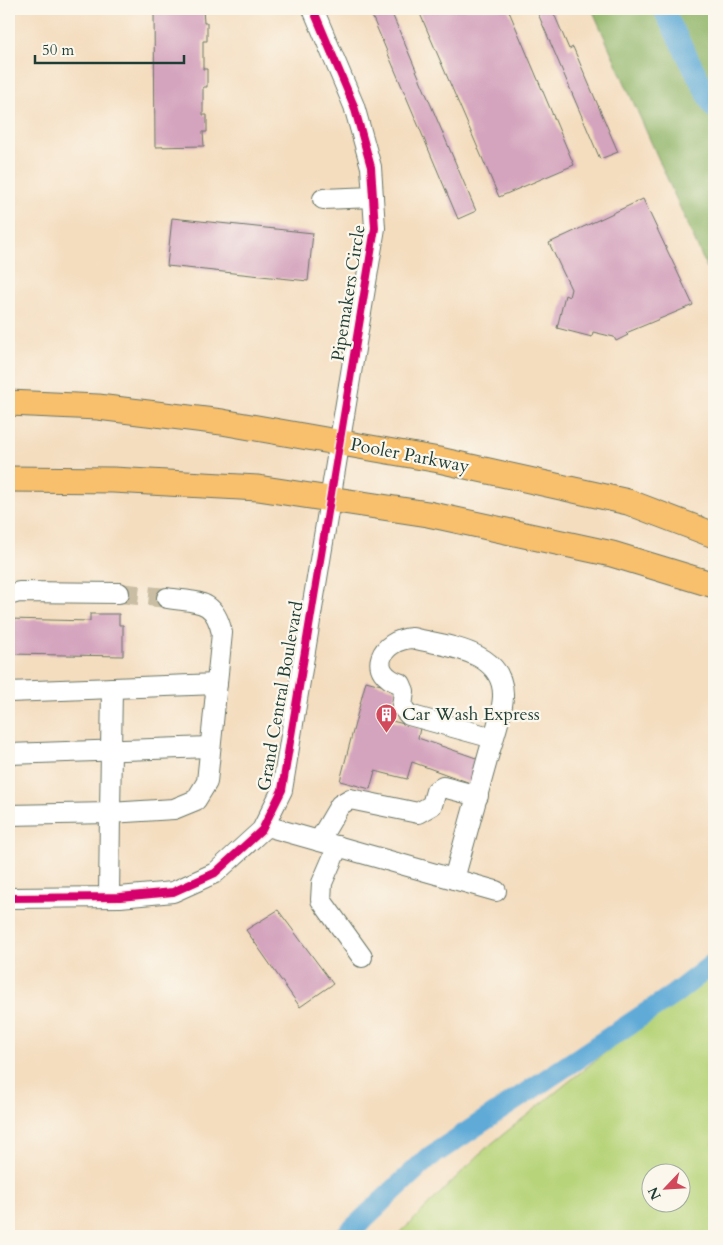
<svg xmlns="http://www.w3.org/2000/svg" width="723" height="1245" font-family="Cardo,serif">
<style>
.green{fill:#b8d47a;stroke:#6c8857;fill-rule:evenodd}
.forest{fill:#92b66a;stroke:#587a4f}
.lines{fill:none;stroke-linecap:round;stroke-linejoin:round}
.canal{stroke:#5faad7;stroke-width:21}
.building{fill:#d4a3bd}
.minor-tunnel{stroke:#c9bda3;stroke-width:20;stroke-dasharray:20 10;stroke-linecap:butt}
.minor-casing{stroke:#6a7565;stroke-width:22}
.major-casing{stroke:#6a7565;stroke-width:27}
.minor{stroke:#fff;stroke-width:20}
.major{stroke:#f8bf6c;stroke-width:25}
.cycleway-casing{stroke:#fbf7ec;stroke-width:11}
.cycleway{stroke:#d6006c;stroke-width:8}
.labels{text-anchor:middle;stroke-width:4.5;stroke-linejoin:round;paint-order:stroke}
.street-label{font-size:18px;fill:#1f3d34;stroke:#fbf7ec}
.poi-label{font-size:18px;fill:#1f3d34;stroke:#fbf7ec;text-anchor:start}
</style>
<rect width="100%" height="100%" fill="#fbf7ec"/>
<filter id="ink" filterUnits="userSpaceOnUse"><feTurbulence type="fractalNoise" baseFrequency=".02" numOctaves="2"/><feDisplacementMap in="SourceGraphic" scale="10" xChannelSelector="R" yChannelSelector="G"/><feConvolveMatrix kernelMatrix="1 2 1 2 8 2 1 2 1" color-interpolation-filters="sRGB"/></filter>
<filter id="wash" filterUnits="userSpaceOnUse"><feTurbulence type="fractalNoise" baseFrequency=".0096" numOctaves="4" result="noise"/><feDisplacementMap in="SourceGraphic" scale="20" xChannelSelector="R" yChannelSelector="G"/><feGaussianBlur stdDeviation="1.12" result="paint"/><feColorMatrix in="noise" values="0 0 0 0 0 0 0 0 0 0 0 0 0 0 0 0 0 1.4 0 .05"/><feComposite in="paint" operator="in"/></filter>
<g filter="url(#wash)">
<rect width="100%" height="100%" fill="#f4ddbf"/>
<!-- green -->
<path class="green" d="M714,965V1236H397L485,1149ZM650,1172H680V1202H650Z"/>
<!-- forest -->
<path class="forest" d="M592,9H714V284Z"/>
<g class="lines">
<!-- canal -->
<g class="canal">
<path d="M663,9L714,108"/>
<path d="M345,1236L428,1158L673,995L714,963"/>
</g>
</g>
<g id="blocks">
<!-- building -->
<g class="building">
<path d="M154,9H203L204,23H207V41H203V69H207V87H203V115H207V132H203L204,146L155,147Z"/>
<path d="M369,9H390L476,211L458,219Z"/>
<path d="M418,9H508L574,165L499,197Z"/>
<path d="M536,9H552L569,49L573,47L618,152L600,159Z"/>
<path d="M643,199L693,305L626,333L628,335L616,341L614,337L593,332L592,337L557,328L565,295L569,297L571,289L549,243Z"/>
<path d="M172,218L313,233L308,281L167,266Z"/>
<path d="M90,614H119V625H123V656L9,654V619L90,621Z"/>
<path d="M366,681L396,689L388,720L420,728L418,738L479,759L473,784L412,762L407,779L375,771L370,789L340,781Z"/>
<path d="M278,910L333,984L300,1007L246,930Z"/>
</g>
</g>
</g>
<g filter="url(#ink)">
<use href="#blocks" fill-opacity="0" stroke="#6a7565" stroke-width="1"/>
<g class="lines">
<!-- minor-tunnel -->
<path class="minor-tunnel" d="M119,593L167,598"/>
<defs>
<g id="minor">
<path d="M323,199L373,197"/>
<path d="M9,595L19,592L119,593"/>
<path d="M9,692L217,684"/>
<path d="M9,754L210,747"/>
<path d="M9,815L110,813L112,688"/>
<path d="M266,826L496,891"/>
<path d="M319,841L340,805L350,799L418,813L432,805L436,791L443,787L478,796"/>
<path d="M338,846L322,883L321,900L362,957"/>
<path d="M454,879L489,753C494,736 502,715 503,697C505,650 445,646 412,638C381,640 365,672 401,684L404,691L402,707L409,715L493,738"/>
<path d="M109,897L110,813L174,809L196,800L207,782L222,633C214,598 198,603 167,598"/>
<path d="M9,898L120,897L173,892L215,873L262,830L282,790L375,228L371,167L354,106L313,9"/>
</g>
<g id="major">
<path d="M9,403L98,407L222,422L439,460L628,502L714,535"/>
<path d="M9,479L113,480L258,488L428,514L612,554L714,585"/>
</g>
</defs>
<!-- minor casing -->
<use href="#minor" class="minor-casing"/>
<!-- major casing -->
<use href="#major" class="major-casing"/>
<!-- minor -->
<use href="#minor" class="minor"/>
<!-- major -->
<use href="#major" class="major"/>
<defs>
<path id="cycleway" d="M9,898L120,897L173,892L215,873L262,830L282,790L375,228L371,167L354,106L313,9"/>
</defs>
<!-- cycleway casing -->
<use href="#cycleway" class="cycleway-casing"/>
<!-- cycleway -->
<use href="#cycleway" class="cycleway"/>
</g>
</g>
<!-- icons -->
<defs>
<symbol id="building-pin" viewBox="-11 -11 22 30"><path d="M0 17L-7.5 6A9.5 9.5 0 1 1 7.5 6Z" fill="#d1495b" stroke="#fbf7ec"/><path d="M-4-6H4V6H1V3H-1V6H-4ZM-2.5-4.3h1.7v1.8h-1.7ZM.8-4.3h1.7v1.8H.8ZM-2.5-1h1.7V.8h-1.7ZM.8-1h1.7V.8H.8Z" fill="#fff"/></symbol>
</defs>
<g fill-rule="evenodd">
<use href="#building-pin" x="374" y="702" width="25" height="34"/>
</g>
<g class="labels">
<!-- street labels -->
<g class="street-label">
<text transform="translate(348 293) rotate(-81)" y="6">Pipemakers Circle</text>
<text transform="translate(410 455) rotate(11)" y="6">Pooler Parkway</text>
<text transform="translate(280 696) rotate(-80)" y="6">Grand Central Boulevard</text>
</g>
<!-- poi labels -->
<g class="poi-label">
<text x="402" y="720">Car Wash Express</text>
</g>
</g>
<!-- margin -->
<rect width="723" height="1245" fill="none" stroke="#fbf7ec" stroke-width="30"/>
<!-- north arrow -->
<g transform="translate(666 1188) rotate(245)"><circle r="24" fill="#fbf7ec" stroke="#a3ada2"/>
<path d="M0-4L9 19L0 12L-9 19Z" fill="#d1495b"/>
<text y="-8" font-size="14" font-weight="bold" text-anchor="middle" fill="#1f3d34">N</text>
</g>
<!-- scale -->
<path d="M35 55v8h149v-8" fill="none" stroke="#1f3d34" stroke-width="2.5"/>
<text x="42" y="55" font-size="15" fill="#1f3d34" stroke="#fbf7ec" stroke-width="4" paint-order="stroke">50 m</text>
</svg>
